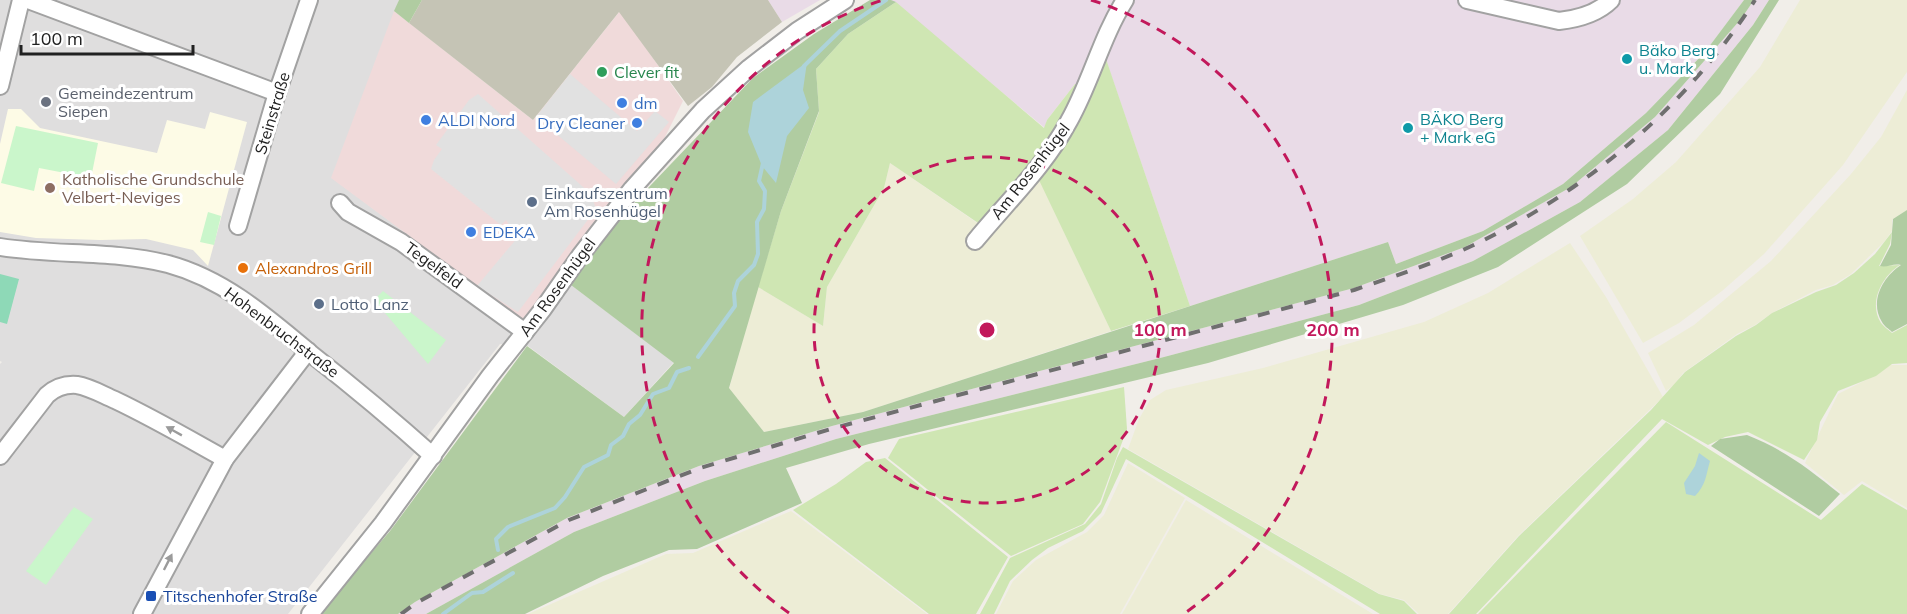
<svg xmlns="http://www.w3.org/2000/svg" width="1907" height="614" font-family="Mulish,sans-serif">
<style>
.residential{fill:#dfdede}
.commercial{fill:#f0dada}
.industrial{fill:#e9dbe7}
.education{fill:#fdfbe6}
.construction{fill:#c5c4b5}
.farmland{fill:#ededd6}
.grass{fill:#cfe6b3}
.forest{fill:#b0cca1}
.park{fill:#caf6cb}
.pitch{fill:#8ed9b7}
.parking{fill:#e1e1e1}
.water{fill:#add3da}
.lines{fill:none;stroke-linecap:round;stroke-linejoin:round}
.stream{stroke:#add3da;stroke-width:4}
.minor-casing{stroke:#a2a2a2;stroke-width:20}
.minor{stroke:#fff;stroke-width:16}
.rail{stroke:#6f6f6f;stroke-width:4;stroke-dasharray:12 12;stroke-linecap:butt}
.oneway{fill:#9b9b9b}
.ring{fill:none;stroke:#c2185b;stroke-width:3;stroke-dasharray:10 8}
.culture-dot{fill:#0f9aa8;stroke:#fff;stroke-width:2}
.leisure-dot{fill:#2e9e5b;stroke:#fff;stroke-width:2}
.worship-dot{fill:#6b7280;stroke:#fff;stroke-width:2}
.shop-dot{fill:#3f7fe0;stroke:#fff;stroke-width:2}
.education-dot{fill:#8d6e63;stroke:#fff;stroke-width:2}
.service-dot{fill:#5c6f8a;stroke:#fff;stroke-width:2}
.food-dot{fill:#e8710a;stroke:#fff;stroke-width:2}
.transit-dot{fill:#1a4fb4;stroke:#fff;stroke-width:2}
.labels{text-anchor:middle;stroke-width:6;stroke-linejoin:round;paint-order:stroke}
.culture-label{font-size:16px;fill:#0d838f;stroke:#fff;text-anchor:start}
.leisure-label{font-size:16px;fill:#27864d;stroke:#fff;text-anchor:start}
.worship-label{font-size:16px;fill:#5b616d;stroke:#fff;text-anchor:start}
.shop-label{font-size:16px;fill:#366cbe;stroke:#fff;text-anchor:start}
.street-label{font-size:16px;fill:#212121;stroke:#fff}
.education-label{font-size:16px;fill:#785e54;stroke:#fff;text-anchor:start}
.service-label{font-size:16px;fill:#4e5e75;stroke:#fff;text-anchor:start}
.food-label{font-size:16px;fill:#c56008;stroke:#fff;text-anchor:start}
.transit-label{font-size:16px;fill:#164399;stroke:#fff;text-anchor:start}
.centre{fill:#c2185b;stroke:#fff;stroke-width:3}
.ring-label{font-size:18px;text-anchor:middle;font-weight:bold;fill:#c2185b;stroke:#fff;stroke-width:6;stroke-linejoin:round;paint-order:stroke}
</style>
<rect width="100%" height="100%" fill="#f1eee9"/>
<!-- residential -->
<path class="residential" d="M0,0H399L332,178L477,286L476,299L567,282L674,362L624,417L528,346L500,344L288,614H0V364L2,362L0,361Z"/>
<!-- commercial -->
<path class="commercial" d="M394,11L533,120L620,11L683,101L650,167L523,327L477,286L331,178Z"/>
<!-- industrial -->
<g class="industrial">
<path d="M768,0H820L782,22Z"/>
<path d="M891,0H1744L1705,52L1646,113L1563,184L1483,231L1396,264L1388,242L1190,306L1106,60L1081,84H1075L1047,120L1045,128Z"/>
<path d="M1754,0H1769L1753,25L1668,130L1580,202L1473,261L1359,305L1164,357L836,439L705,481L574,532L426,614H398L415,602L567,518L699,466L832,426L1354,288L1465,247L1571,187L1655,117L1741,19Z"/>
</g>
<!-- education -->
<path class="education" d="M8,109H21L40,128L157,153L167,120L205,129L210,112L247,122L208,266L193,250L146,239L100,240L36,238L0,232V144Z"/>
<!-- construction -->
<path class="construction" d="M422,0H768L782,22L737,57L712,87L688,106L619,12L533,120L409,23Z"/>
<!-- farmland -->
<g class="farmland">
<path d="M1800,0H1907V72L1843,165L1764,254L1722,291L1679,323L1643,343L1580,236L1633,199L1676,162L1760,67Z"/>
<path d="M1907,90V210L1892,220V231L1884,242L1851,274L1833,285L1816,290L1772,313L1755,325L1737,334L1683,373L1674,385L1666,391L1648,353L1694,325L1771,261L1851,174L1881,137Z"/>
<path d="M890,163L983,227L1038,177L1111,331L863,412L764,432L729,389L758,287L823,326L827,287L884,188Z"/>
<path d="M1570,243L1606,297L1663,397L1518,536L1448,614H1419L1404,600L1380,594L1128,449L1139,419L1150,400L1166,390L1263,368L1424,322L1488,293Z"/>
<path d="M1890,365H1907V508L1862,481L1844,495L1805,463L1838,394L1878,374Z"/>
<path d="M1128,463L1185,498L1120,614H996L1013,581L1036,560L1087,532L1104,515Z"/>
<path d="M1186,500L1373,614H1122Z"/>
<path d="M791,511L927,614H528L666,554L693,553Z"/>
</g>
<!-- grass -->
<g class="grass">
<path d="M896,2L1044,128L1047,120L1075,84H1081L1106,59L1190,306L1111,331L1038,178L984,227L890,163L884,188L827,287L823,326L758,287L781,211L819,112L816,69L848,34Z"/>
<path d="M1892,232L1890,244L1879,266L1900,265C1882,276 1868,303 1881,323C1884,327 1889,330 1892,333L1907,325V363L1892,364L1876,376L1838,391L1820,422L1817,440L1804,460L1748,432L1725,437L1708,445L1662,419L1476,614H1449L1519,536L1651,410L1685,372L1736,336L1756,325L1772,313L1816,292L1836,285L1854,273L1875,254Z"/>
<path d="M1124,387L1127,429L1100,502L1083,524L1011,556L888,458L899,439Z"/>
<path d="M1666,422L1821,520L1862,484L1907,510V614H1478Z"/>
<path d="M1123,447L1379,594L1404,601L1417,614H1380L1126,459L1101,513L1083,531L1048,548L1032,560L1010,581L994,614H980L1010,558L1085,524L1101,504L1117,458Z"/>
<path d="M885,458L1008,557L976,614H929L793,510L836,484L866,462Z"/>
</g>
<!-- forest -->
<g class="forest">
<path d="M399,0H422L409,23L394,11Z"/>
<path d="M870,0H891L896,2L848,34L816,69L819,111L781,211L729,388L764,432L863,412L1388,242L1396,264L1483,231L1563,184L1646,113L1705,52L1744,0H1754L1741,19L1655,117L1571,187L1465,247L1354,288L832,426L699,466L567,518L415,602L398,614H319L390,531L527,346L624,417L674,363L567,282L579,264L649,187L753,78L814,34Z"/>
<path d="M1769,0H1779L1720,94L1627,184L1498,267L1403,305L1208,363L869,444L786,468L802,503L697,549L669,550L603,576L525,614H426L574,532L705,481L836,439L1164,357L1359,305L1473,261L1580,202L1668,130L1753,25Z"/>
<path d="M1907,210V324L1892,332C1889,329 1884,326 1882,322C1869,301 1883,277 1901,265C1893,263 1887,268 1880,266L1891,245L1893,219Z"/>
<path d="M1747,435C1785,450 1809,469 1840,494L1819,516L1711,446L1720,439Z"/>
</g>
<!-- park -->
<g class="park">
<path d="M16,126L98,143L91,178L39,168L34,191L1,183Z"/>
<path d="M208,212L221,216L214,245L200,242Z"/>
<path d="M383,291L446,340L428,364L374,300Z"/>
<path d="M74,507L93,519L46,585L26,571Z"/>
</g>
<!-- pitch -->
<path class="pitch" d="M0,274L19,279L7,324L0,322Z"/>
<!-- parking -->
<g class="parking">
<path d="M570,74L637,131L655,111L669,122L616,184L536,117Z"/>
<path d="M478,94L591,194L596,209L518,312L477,286L518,237L506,220L501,225L431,169L434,160L442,149L436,145L469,100Z"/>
</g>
<!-- water -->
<g class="water">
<path d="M807,62L803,90L809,108L787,136L776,183L762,166L748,132L753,102Z"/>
<path d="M1699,453L1710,461C1706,475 1706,485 1695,496L1686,494L1684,483L1695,466Z"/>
</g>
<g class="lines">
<!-- stream -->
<g class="stream">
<path d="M804,66L840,31L886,0"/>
<path d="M698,357L735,306L734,293L738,281L754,265L758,254L757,222L764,209L765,191L759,181L763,163"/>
<path d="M498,550L496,539L508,527L555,508L565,497L584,467L608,455L611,445L623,436L629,424L640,415L653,394L669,388L677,372L689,368"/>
<path d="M443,614L472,593L483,592L513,573"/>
</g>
<defs>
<g id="minor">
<path d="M28,0L277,93"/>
<path d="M1467,0L1559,21C1577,19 1598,13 1611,0"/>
<path d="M0,86L21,0"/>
<path d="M340,203L348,212L401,242L525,332"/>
<path d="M238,226L277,93L309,0"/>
<path d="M975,241C1007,202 1045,166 1069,121C1091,82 1101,38 1125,0"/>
<path d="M0,247C56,256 112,250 168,264C224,279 267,317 310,353C352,386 393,420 433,456"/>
<path d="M0,456L47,395C56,387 65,384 77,385C90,387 103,395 115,400C153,418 189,439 225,459"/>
<path d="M142,614L225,459L308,351"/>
<path d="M310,614L383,523L490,376L543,309L580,256L632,189L703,110L749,68L797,31L845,0"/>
</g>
</defs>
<!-- minor casing -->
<use href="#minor" class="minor-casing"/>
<!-- minor -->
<use href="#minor" class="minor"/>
<!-- rail -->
<path class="rail" d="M401,614L416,603L569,520L700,468L834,428L1354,290C1392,277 1429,265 1465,249C1581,196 1687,107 1755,0"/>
</g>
<!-- one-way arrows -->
<defs><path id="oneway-solid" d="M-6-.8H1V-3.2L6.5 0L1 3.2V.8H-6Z" transform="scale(1.5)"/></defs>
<g class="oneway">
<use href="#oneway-solid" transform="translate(174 431) rotate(-151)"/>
<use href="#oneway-solid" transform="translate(168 562) rotate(-63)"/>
</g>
<!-- distance rings -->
<g class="ring">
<circle cx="987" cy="330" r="173"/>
<path d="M789 613A346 346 0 0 1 883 0M1091 0A346 346 0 0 1 1185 613"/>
</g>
<!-- markers -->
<g class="culture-dot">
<circle cx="1627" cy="59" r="6"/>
<circle cx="1408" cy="128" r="6"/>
</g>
<circle class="leisure-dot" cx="602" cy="72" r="6"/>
<circle class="worship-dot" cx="46" cy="102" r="6"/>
<g class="shop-dot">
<circle cx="622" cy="103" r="6"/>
<circle cx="426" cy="120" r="6"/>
<circle cx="637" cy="123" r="6"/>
<circle cx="471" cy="232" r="6"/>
</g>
<circle class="education-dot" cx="50" cy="188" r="6"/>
<g class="service-dot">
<circle cx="532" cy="202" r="6"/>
<circle cx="319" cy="304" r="6"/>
</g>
<circle class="food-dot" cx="243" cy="268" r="6"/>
<rect class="transit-dot" x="145" y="590" width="12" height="12" rx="3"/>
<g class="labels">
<!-- culture labels -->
<g class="culture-label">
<text x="1639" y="56">Bäko Berg<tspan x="1639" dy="18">u. Mark</tspan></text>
<text x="1420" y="125">BÄKO Berg<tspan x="1420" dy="18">+ Mark eG</tspan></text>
</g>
<!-- leisure labels -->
<g class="leisure-label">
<text x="614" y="78">Clever fit</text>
</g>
<!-- worship labels -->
<g class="worship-label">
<text x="58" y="99">Gemeindezentrum<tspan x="58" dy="18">Siepen</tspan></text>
</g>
<!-- shop labels -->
<g class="shop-label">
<text x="634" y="109">dm</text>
<text x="438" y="126">ALDI Nord</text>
<text x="625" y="129" text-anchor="end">Dry Cleaner</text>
<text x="483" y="238">EDEKA</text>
</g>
<!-- street labels -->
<g class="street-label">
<text transform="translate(272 113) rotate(-73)" y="6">Steinstraße</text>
<text transform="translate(1030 171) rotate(-52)" y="6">Am Rosenhügel</text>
<text transform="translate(434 265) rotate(36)" y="6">Tegelfeld</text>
<text transform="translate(557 287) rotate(-54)" y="6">Am Rosenhügel</text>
<text transform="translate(282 332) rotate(37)" y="6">Hohenbruchstraße</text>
</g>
<!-- education labels -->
<g class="education-label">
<text x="62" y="185">Katholische Grundschule<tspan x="62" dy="18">Velbert-Neviges</tspan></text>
</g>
<!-- service labels -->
<g class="service-label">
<text x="544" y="199">Einkaufszentrum<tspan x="544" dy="18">Am Rosenhügel</tspan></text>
<text x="331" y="310">Lotto Lanz</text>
</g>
<!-- food labels -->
<g class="food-label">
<text x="255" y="274">Alexandros Grill</text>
</g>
<!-- transit labels -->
<g class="transit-label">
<text x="163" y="602">Titschenhofer Straße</text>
</g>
</g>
<circle cx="987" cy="330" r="9" class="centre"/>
<g class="ring-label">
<text x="1160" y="336">100 m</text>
<text x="1333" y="336">200 m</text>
</g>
<!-- scale -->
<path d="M21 45v9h172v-9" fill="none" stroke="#212121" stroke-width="3"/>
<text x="30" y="45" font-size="18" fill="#212121" stroke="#ffffff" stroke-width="4.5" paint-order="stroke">100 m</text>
</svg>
